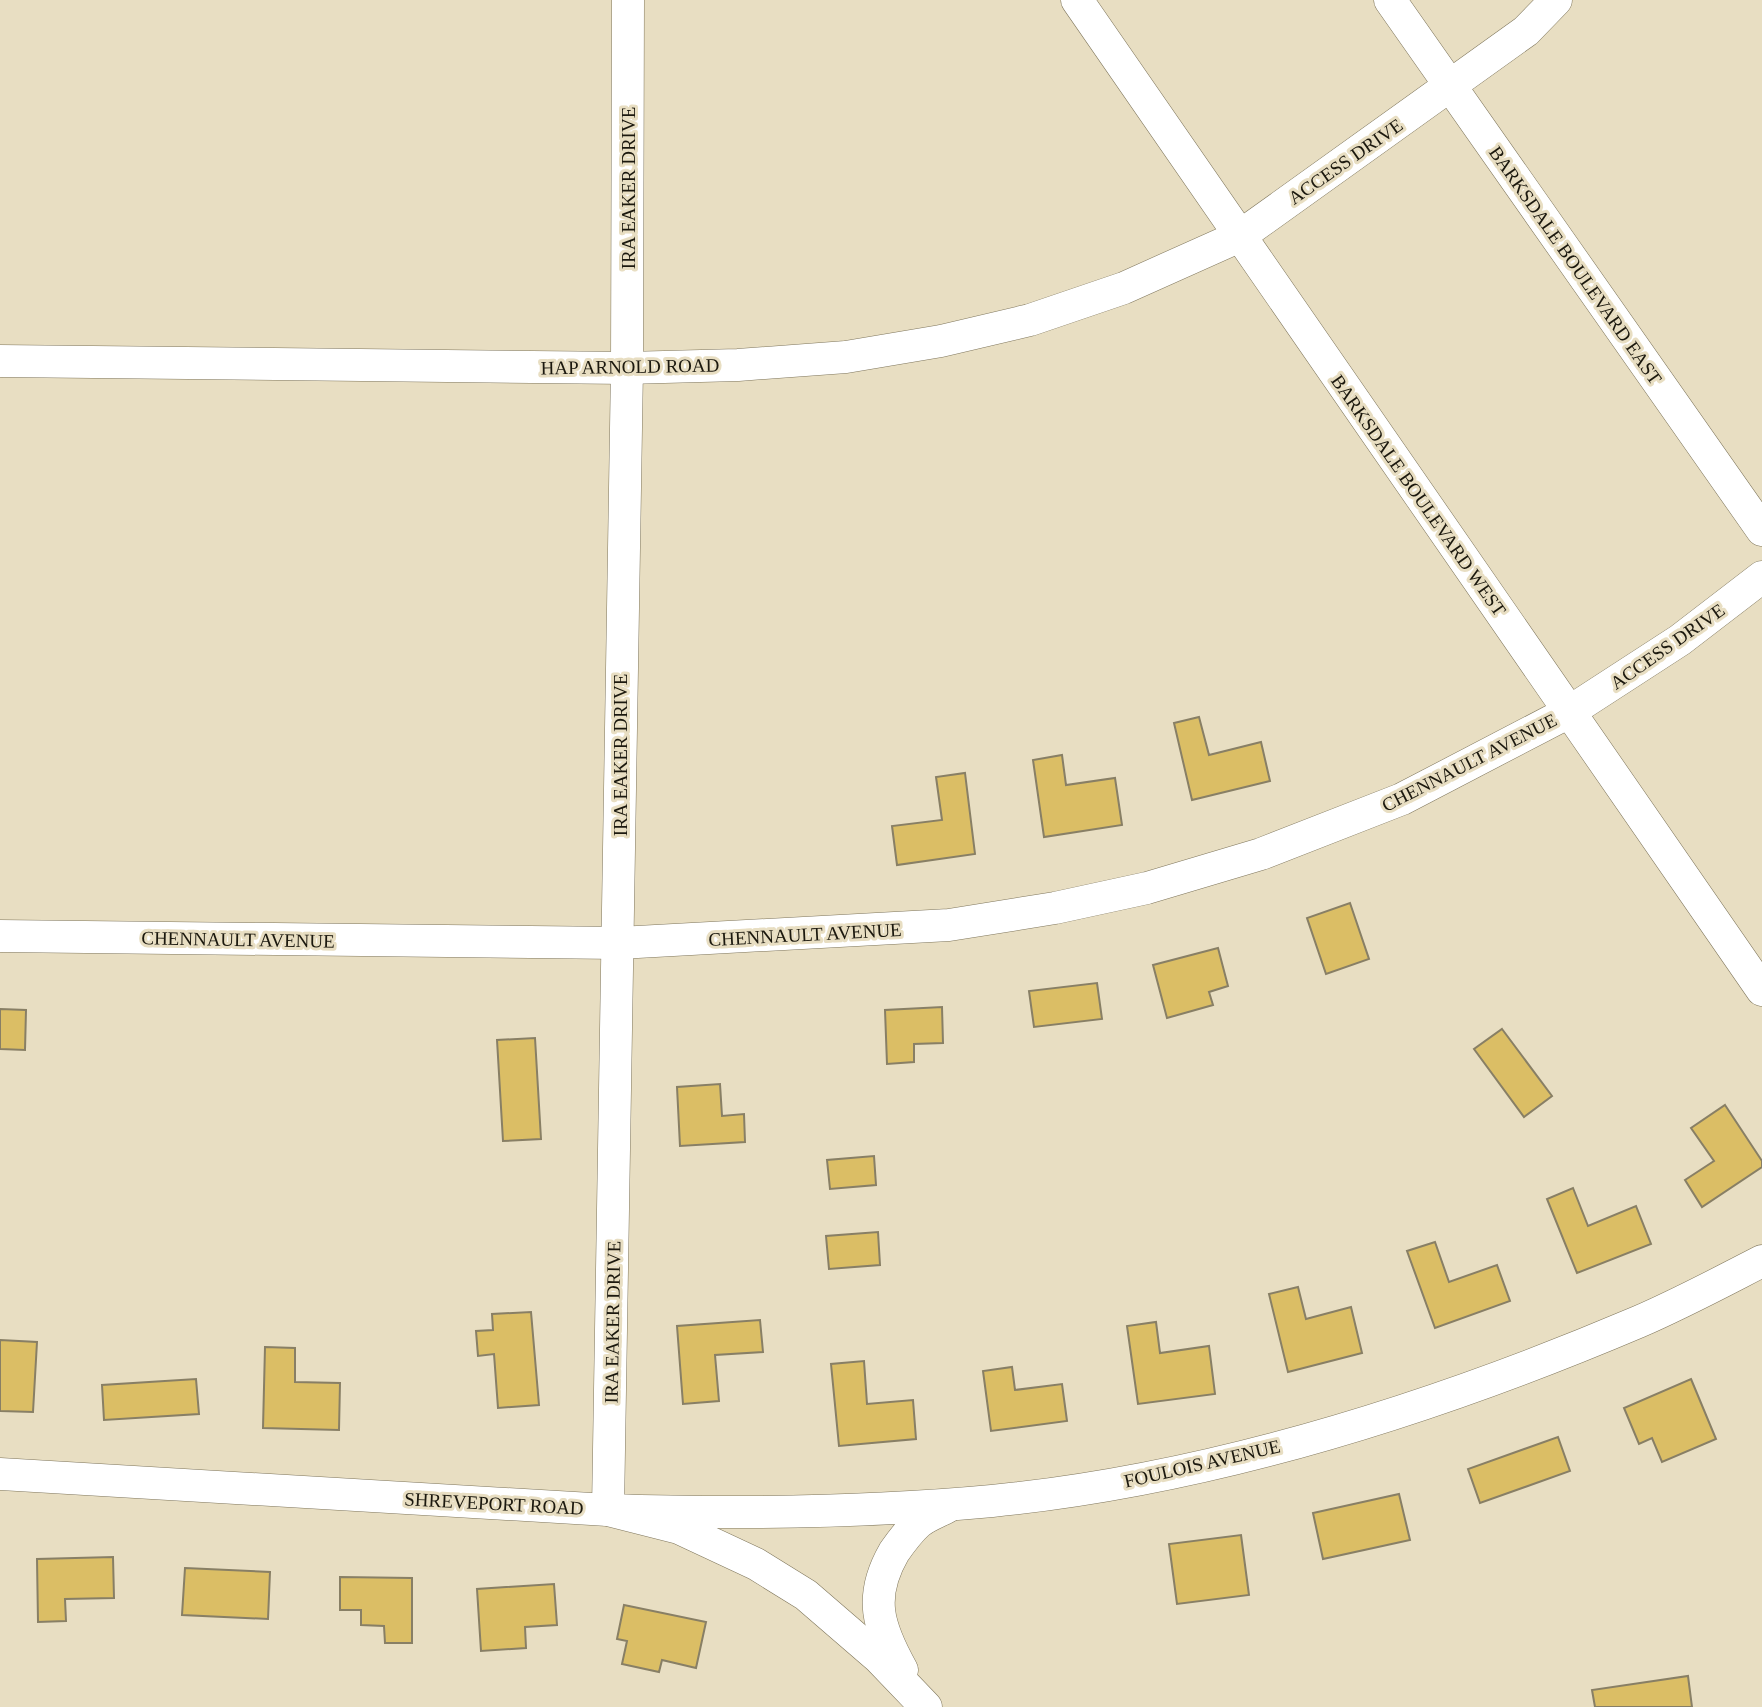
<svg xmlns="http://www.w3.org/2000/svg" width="1762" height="1707" font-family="'Times New Roman',serif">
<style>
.building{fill:#dbbe65;stroke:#887f65;stroke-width:2}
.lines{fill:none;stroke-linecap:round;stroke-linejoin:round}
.minor-casing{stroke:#7f765c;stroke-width:33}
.minor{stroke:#fff;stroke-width:32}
.labels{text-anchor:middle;stroke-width:6;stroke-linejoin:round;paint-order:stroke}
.street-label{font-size:19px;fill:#1b180e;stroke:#e8dec2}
</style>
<rect width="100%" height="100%" fill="#e8dec2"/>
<!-- building -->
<g class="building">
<path d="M1199,717L1209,755L1261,742L1270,781L1192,800L1174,723Z"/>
<path d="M1062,755L1066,785L1115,778L1122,825L1044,837L1033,760Z"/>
<path d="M965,773L975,854L897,865L892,826L942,820L936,777Z"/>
<path d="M1350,903L1369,959L1326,974L1307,918Z"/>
<path d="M1218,948L1228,986L1209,992L1213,1005L1167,1018L1153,965Z"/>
<path d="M1097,983L1102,1019L1034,1027L1029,991Z"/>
<path d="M942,1007L943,1043L914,1044V1062L887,1064L885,1010Z"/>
<path d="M0,1009L26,1010L25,1050L0,1049Z"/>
<path d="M1502,1029L1552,1096L1524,1117L1474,1049Z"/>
<path d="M535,1038L541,1139L503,1141L497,1040Z"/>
<path d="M720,1084L722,1116L744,1114L745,1142L680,1146L677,1087Z"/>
<path d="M1725,1105L1762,1161V1167L1702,1207L1685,1180L1714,1161L1691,1128Z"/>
<path d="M874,1156L876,1185L830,1189L827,1160Z"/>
<path d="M1573,1188L1588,1226L1636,1206L1651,1244L1577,1273L1547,1199Z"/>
<path d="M878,1232L880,1265L829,1269L826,1236Z"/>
<path d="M1435,1242L1449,1282L1497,1265L1510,1301L1435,1328L1407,1251Z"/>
<path d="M1298,1287L1306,1319L1351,1307L1362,1353L1288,1372L1269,1294Z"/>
<path d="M531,1312L539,1405L498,1408L494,1354L478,1356L476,1331L493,1330L492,1314Z"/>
<path d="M760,1320L763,1352L715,1355L719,1401L683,1404L677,1326Z"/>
<path d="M1156,1322L1160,1353L1209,1346L1215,1394L1138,1404L1127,1326Z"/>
<path d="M0,1340L37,1342L33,1412L0,1411Z"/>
<path d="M265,1347L295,1348V1382L340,1383L339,1430L263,1428Z"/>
<path d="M864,1361L867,1404L913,1400L916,1439L839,1446L831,1364Z"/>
<path d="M1012,1367L1015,1390L1062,1384L1067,1421L991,1431L983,1371Z"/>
<path d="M196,1379L199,1414L104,1420L102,1385Z"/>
<path d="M1691,1379L1716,1439L1662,1462L1652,1438L1639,1444L1624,1408Z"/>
<path d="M1558,1437L1570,1471L1480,1503L1468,1469Z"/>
<path d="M1399,1494L1410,1540L1323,1559L1313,1513Z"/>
<path d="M1241,1535L1249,1595L1177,1604L1169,1544Z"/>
<path d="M113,1557L114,1598L65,1599L66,1621L38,1622L37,1559Z"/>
<path d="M185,1568L270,1572L268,1619L182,1615Z"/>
<path d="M340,1577L412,1578V1643H385L384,1626L361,1625V1610H340Z"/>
<path d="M554,1584L557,1625L525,1627L526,1648L481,1651L477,1589Z"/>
<path d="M624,1605L706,1622L696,1668L662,1660L659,1672L622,1664L627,1641L617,1639Z"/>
<path d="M1688,1676L1692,1707H1595L1592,1690Z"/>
</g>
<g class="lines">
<defs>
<g id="minor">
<path d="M628,0L627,368L608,1510C737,1514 864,1513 992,1501C1214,1479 1433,1409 1638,1322C1680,1304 1721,1282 1762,1261"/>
<path d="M1077,0L1762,990"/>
<path d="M1390,0L1762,530"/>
<path d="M0,361L627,368L738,365L846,357L941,341L1030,320L1124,288L1240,236L1526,31L1556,0"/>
<path d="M0,936L619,943L949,925L1055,908L1147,888L1261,854L1402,799L1569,712L1680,640L1762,577"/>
<path d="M0,1474L608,1510L679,1528L756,1564L806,1595L879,1658L926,1707"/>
<path d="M902,1670C878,1627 868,1597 894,1552C901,1542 909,1531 918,1523C926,1516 938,1512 947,1507"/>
</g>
</defs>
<!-- minor casing -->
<use href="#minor" class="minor-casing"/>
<!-- minor -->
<use href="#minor" class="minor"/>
</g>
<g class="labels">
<!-- street labels -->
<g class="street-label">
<text transform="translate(1345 161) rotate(-35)" y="7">ACCESS DRIVE</text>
<text transform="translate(628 188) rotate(-90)" y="7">IRA EAKER DRIVE</text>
<text transform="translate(1576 265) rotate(55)" y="7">BARKSDALE BOULEVARD EAST</text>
<text transform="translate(630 366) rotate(-1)" y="7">HAP ARNOLD ROAD</text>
<text transform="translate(1419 495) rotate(55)" y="7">BARKSDALE BOULEVARD WEST</text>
<text transform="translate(1667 646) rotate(-35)" y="7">ACCESS DRIVE</text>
<text transform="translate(620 755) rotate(-90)" y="7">IRA EAKER DRIVE</text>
<text transform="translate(1469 762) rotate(-27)" y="7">CHENNAULT AVENUE</text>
<text transform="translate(805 934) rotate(-3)" y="7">CHENNAULT AVENUE</text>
<text transform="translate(238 939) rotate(1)" y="7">CHENNAULT AVENUE</text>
<text transform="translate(612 1322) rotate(-89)" y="7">IRA EAKER DRIVE</text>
<text transform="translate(1202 1463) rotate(-13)" y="7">FOULOIS AVENUE</text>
<text transform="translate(494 1503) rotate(3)" y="7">SHREVEPORT ROAD</text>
</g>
</g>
</svg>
